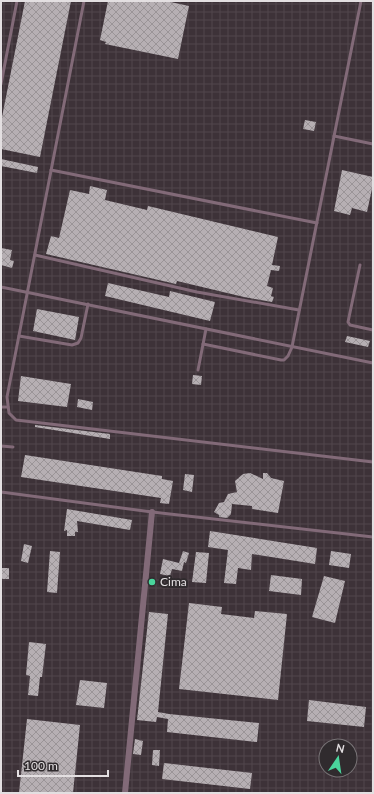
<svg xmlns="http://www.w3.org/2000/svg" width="374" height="794" font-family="Lato,sans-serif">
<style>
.industrial{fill:url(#industrial-grid);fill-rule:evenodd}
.building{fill:url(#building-cross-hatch)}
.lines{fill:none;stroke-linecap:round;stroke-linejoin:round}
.service{stroke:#826a78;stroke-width:3}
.minor{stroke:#826a78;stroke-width:6}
.poi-dot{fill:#4ad49c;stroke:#302b2e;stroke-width:1.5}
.labels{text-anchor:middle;stroke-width:4;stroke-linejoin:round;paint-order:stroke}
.poi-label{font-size:12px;fill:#e3dfe1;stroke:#302b2e;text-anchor:start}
</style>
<defs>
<pattern id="industrial-grid" width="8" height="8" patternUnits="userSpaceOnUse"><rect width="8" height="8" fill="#3d3238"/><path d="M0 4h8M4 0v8" fill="none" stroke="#50464b"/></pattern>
<pattern id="building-cross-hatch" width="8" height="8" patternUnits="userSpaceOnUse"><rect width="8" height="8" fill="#b6afb3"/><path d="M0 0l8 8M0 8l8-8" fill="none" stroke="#9a9497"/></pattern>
</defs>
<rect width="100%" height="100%" fill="#302b2e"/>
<!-- industrial -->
<path class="industrial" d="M1,1H373V793H1ZM326,746H350V770H326Z"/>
<!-- building -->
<g class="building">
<path d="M25,1H71L40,157L1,149V122Z"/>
<path d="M108,1H166L189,6L178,59L105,44L106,42L100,40Z"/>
<path d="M305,120L316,122L314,131L303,129Z"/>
<path d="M1,159L38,167L37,173L1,166Z"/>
<path d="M342,170L373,177V184L367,212L352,208L350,215L334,211Z"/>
<path d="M90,186L107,190L105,200L147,210L148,206L278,237L272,265L280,266L279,271L271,270L267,286L273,288L271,296L274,297L272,302L244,297L177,281L176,284L46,254L51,236L59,238L70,190L89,194Z"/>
<path d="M1,248L12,250L10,260L14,261L12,268L1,265Z"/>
<path d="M108,283L169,297L170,291L215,302L210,321L105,296Z"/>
<path d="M37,309L79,317L75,340L33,331Z"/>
<path d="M347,336L370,341L368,347L345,342Z"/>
<path d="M193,375L202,376L201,385L192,384Z"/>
<path d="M21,376L71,384L67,407L18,401Z"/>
<path d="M78,399L93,402L92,410L77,407Z"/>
<path d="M35,425L110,434V439L35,427Z"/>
<path d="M25,455L162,476V479L173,481L169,504L160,503L161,498L21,477Z"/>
<path d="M250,473L263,479V473H267L271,478L284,481L278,513L252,509V506L232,504L231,514L227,518L219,517V515L214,512L219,503L224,502L228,494L237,492L235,481L243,474Z"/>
<path d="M185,474L194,475L192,492L183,490Z"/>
<path d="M67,509L132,520L130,530L77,521L78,532H75V536H67V530L64,531Z"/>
<path d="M210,531L317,548L315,564L252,554L251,570L238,568L236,584L224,583L228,550L208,547Z"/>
<path d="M24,544L32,546L28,563L21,561Z"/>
<path d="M50,551L60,552L57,593L47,592Z"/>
<path d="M183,551L189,553L186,563L184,562L182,571L172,569L170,576L160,574L163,559L179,563Z"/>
<path d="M331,551L351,554L349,568L329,565Z"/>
<path d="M196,552L209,553L206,583L192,582Z"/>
<rect x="1" y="568" width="8" height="11"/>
<path d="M271,575L302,579L301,595L269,591Z"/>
<path d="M324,576L345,581L335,623L312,617Z"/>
<path d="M189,603L222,607L221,614L254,618L255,611L287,614L278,700L179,689Z"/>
<path d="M149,612L168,614L158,712L169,714L259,723L257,742L167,732L168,719L157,717L156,722L137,720Z"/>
<path d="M29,642L46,644L42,677H40L38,696L28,695L30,676L26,675Z"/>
<path d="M80,680L107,683L104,708L76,705Z"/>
<path d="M309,700L366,707L364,727L307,721Z"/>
<path d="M27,719L80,725L73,793H19Z"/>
<path d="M135,739L143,741L141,755L133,754Z"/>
<path d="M153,750H160L159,766L152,765Z"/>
<path d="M164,763L252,773L250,789L162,779Z"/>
</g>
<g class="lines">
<!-- service -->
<g class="service">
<path d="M84,1L7,397L9,413L16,420L373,462"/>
<path d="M1,84L17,1"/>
<path d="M334,136L373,144"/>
<path d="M51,170L317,223"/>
<path d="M35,255L197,292L299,310"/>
<path d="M360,265L348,322L350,325L373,330"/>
<path d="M1,287L373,363"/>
<path d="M19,336L72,345L78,343L81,338L88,304"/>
<path d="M203,344L281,360H284L288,356L292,347L361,1"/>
<path d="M198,370L206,329"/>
<path d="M1,407H8"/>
<path d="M1,446L13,447"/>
<path d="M1,492L152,512L373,537"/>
</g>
<!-- minor -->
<path class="minor" d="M125,793L152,512"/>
</g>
<!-- markers -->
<circle class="poi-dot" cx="152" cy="582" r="4"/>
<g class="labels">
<!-- poi labels -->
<g class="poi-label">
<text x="160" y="586">Cima</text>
</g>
</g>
<!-- border -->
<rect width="374" height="794" fill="none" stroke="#e3dfe1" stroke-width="4"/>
<!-- north arrow -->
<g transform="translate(338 758) rotate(13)"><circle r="19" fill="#302b2e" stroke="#787376"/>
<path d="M0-3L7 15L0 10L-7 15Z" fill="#4ad49c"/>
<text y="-6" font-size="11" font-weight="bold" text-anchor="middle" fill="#e3dfe1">N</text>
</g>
<!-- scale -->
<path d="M18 770v6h90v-6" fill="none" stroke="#e3dfe1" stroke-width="2"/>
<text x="24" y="770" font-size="12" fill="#e3dfe1" stroke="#302b2e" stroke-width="3" paint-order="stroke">100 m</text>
</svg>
